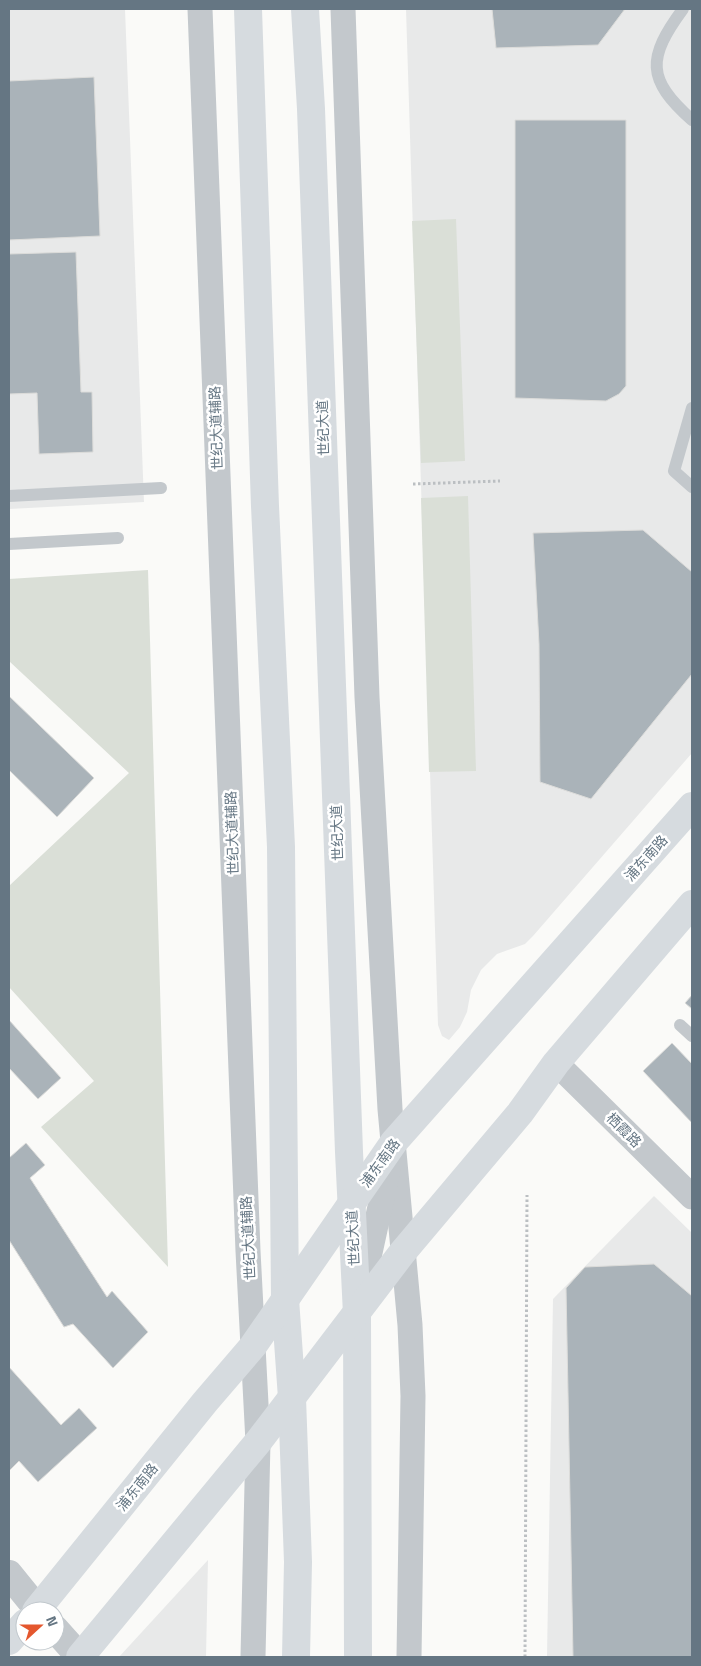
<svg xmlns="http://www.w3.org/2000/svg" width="701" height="1666" font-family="'Titillium Web','Noto Sans SC',sans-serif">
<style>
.built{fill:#e8e9e9}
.green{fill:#dadfd7}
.building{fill:#aab3b9;stroke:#dcdcda}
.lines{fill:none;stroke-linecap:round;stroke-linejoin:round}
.path{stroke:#bbbfc2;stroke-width:3;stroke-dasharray:2.5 2.5;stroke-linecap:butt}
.service{stroke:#c3c8cc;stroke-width:12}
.minor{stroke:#c3c8cc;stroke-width:25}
.tertiary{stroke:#c3c8cc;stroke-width:28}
.primary{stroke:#d6dbdf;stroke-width:28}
.labels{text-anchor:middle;stroke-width:5;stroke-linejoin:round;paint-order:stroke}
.street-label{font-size:14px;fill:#657683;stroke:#fff}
</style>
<rect width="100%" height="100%" fill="#fafaf8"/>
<!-- built -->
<g class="built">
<path d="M9,9H125L144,502L9,509Z"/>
<path d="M406,9H692V753L533,936L525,944L497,954L481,970L471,990L467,1012L460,1027L449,1040L442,1036L438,1025Z"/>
<path d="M654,1196L692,1233V1657H547L553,1299Z"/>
<path d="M208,1560L206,1657H119Z"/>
</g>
<!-- green -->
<g class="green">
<path d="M456,219L465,461L421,463L412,221Z"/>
<path d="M468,496L476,771L429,772L421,498Z"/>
<path d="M148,570L168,1267L41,1127L94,1081L9,987V886L129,773L9,661V579Z"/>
</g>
<!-- building -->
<g class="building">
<path d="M492,9H625L598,45L496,48Z"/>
<path d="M94,77L100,236L9,240V81Z"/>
<path d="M515,120H626V386L619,394L606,401L515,398Z"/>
<path d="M76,252L81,392H92L93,452L39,454L37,393L9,394V254Z"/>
<path d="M643,530L692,572V674L591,799L540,782L539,644L533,533Z"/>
<path d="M9,696L94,778L57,817L9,770Z"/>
<path d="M692,995V1009L685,1003Z"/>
<path d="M9,1020L61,1078L38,1099L9,1068Z"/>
<path d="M672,1043L692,1064V1123L643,1071Z"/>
<path d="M26,1143L45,1165L30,1178L107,1297L112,1291L148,1332L113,1368L73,1324L64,1327L9,1240V1158Z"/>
<path d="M654,1264L692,1296V1657H573L566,1288L585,1267Z"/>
<path d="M9,1367L61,1425L79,1408L97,1428L38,1482L19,1461L9,1471Z"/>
</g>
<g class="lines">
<!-- path -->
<g class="path">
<path d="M413,484L500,481"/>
<path d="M525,1657L527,1195"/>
</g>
<!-- service -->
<g class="service">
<path d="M683,9C647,58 646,79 692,120"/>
<path d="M692,408L674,471L692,487"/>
<path d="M9,496L161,488"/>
<path d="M9,544L118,538"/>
<path d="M680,1025L692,1036"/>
</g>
<!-- minor -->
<g class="minor">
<path d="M200,9L248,1251L258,1442L253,1657"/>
<path d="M343,9L367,697L390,1109L410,1325L413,1396L409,1657"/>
<path d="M556,1063L692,1197"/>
<path d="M361,1294L388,1170"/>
</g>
<!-- tertiary -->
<g class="tertiary">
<path d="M9,1574L39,1611"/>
<path d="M55,1629L80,1657"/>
</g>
<!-- primary -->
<g class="primary">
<path d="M248,9L265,506L281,847L285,1299L292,1398L298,1562L296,1657"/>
<path d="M305,9L311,109L349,1152L357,1314L358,1657"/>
<path d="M36,1611L205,1402L253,1346L394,1142L692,806"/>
<path d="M9,1641L25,1623"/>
<path d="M80,1657L258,1442L402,1253L520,1113L556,1063L692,904"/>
</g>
</g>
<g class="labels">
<!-- street labels -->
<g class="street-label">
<text transform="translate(216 428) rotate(-92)" y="5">世纪大道辅路</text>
<text transform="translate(323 428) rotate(-92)" y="5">世纪大道</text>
<text transform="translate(232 833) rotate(-92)" y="5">世纪大道辅路</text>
<text transform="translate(337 833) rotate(-92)" y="5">世纪大道</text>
<text transform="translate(646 858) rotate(-48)" y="5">浦东南路</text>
<text transform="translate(624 1130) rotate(45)" y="5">栖霞路</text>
<text transform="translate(380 1163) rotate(-54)" y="5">浦东南路</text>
<text transform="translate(248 1238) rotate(-93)" y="5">世纪大道辅路</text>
<text transform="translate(353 1238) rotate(-93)" y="5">世纪大道</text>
<text transform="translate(137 1487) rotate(-51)" y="5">浦东南路</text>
</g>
</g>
<!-- border -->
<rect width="701" height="1666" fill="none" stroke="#657683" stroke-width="20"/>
<!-- north arrow -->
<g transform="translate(40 1626) rotate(69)"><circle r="24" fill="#ffffff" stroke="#c1c8cd"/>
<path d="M0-4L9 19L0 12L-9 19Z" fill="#e4572e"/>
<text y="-8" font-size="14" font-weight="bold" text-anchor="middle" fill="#657683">N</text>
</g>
</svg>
